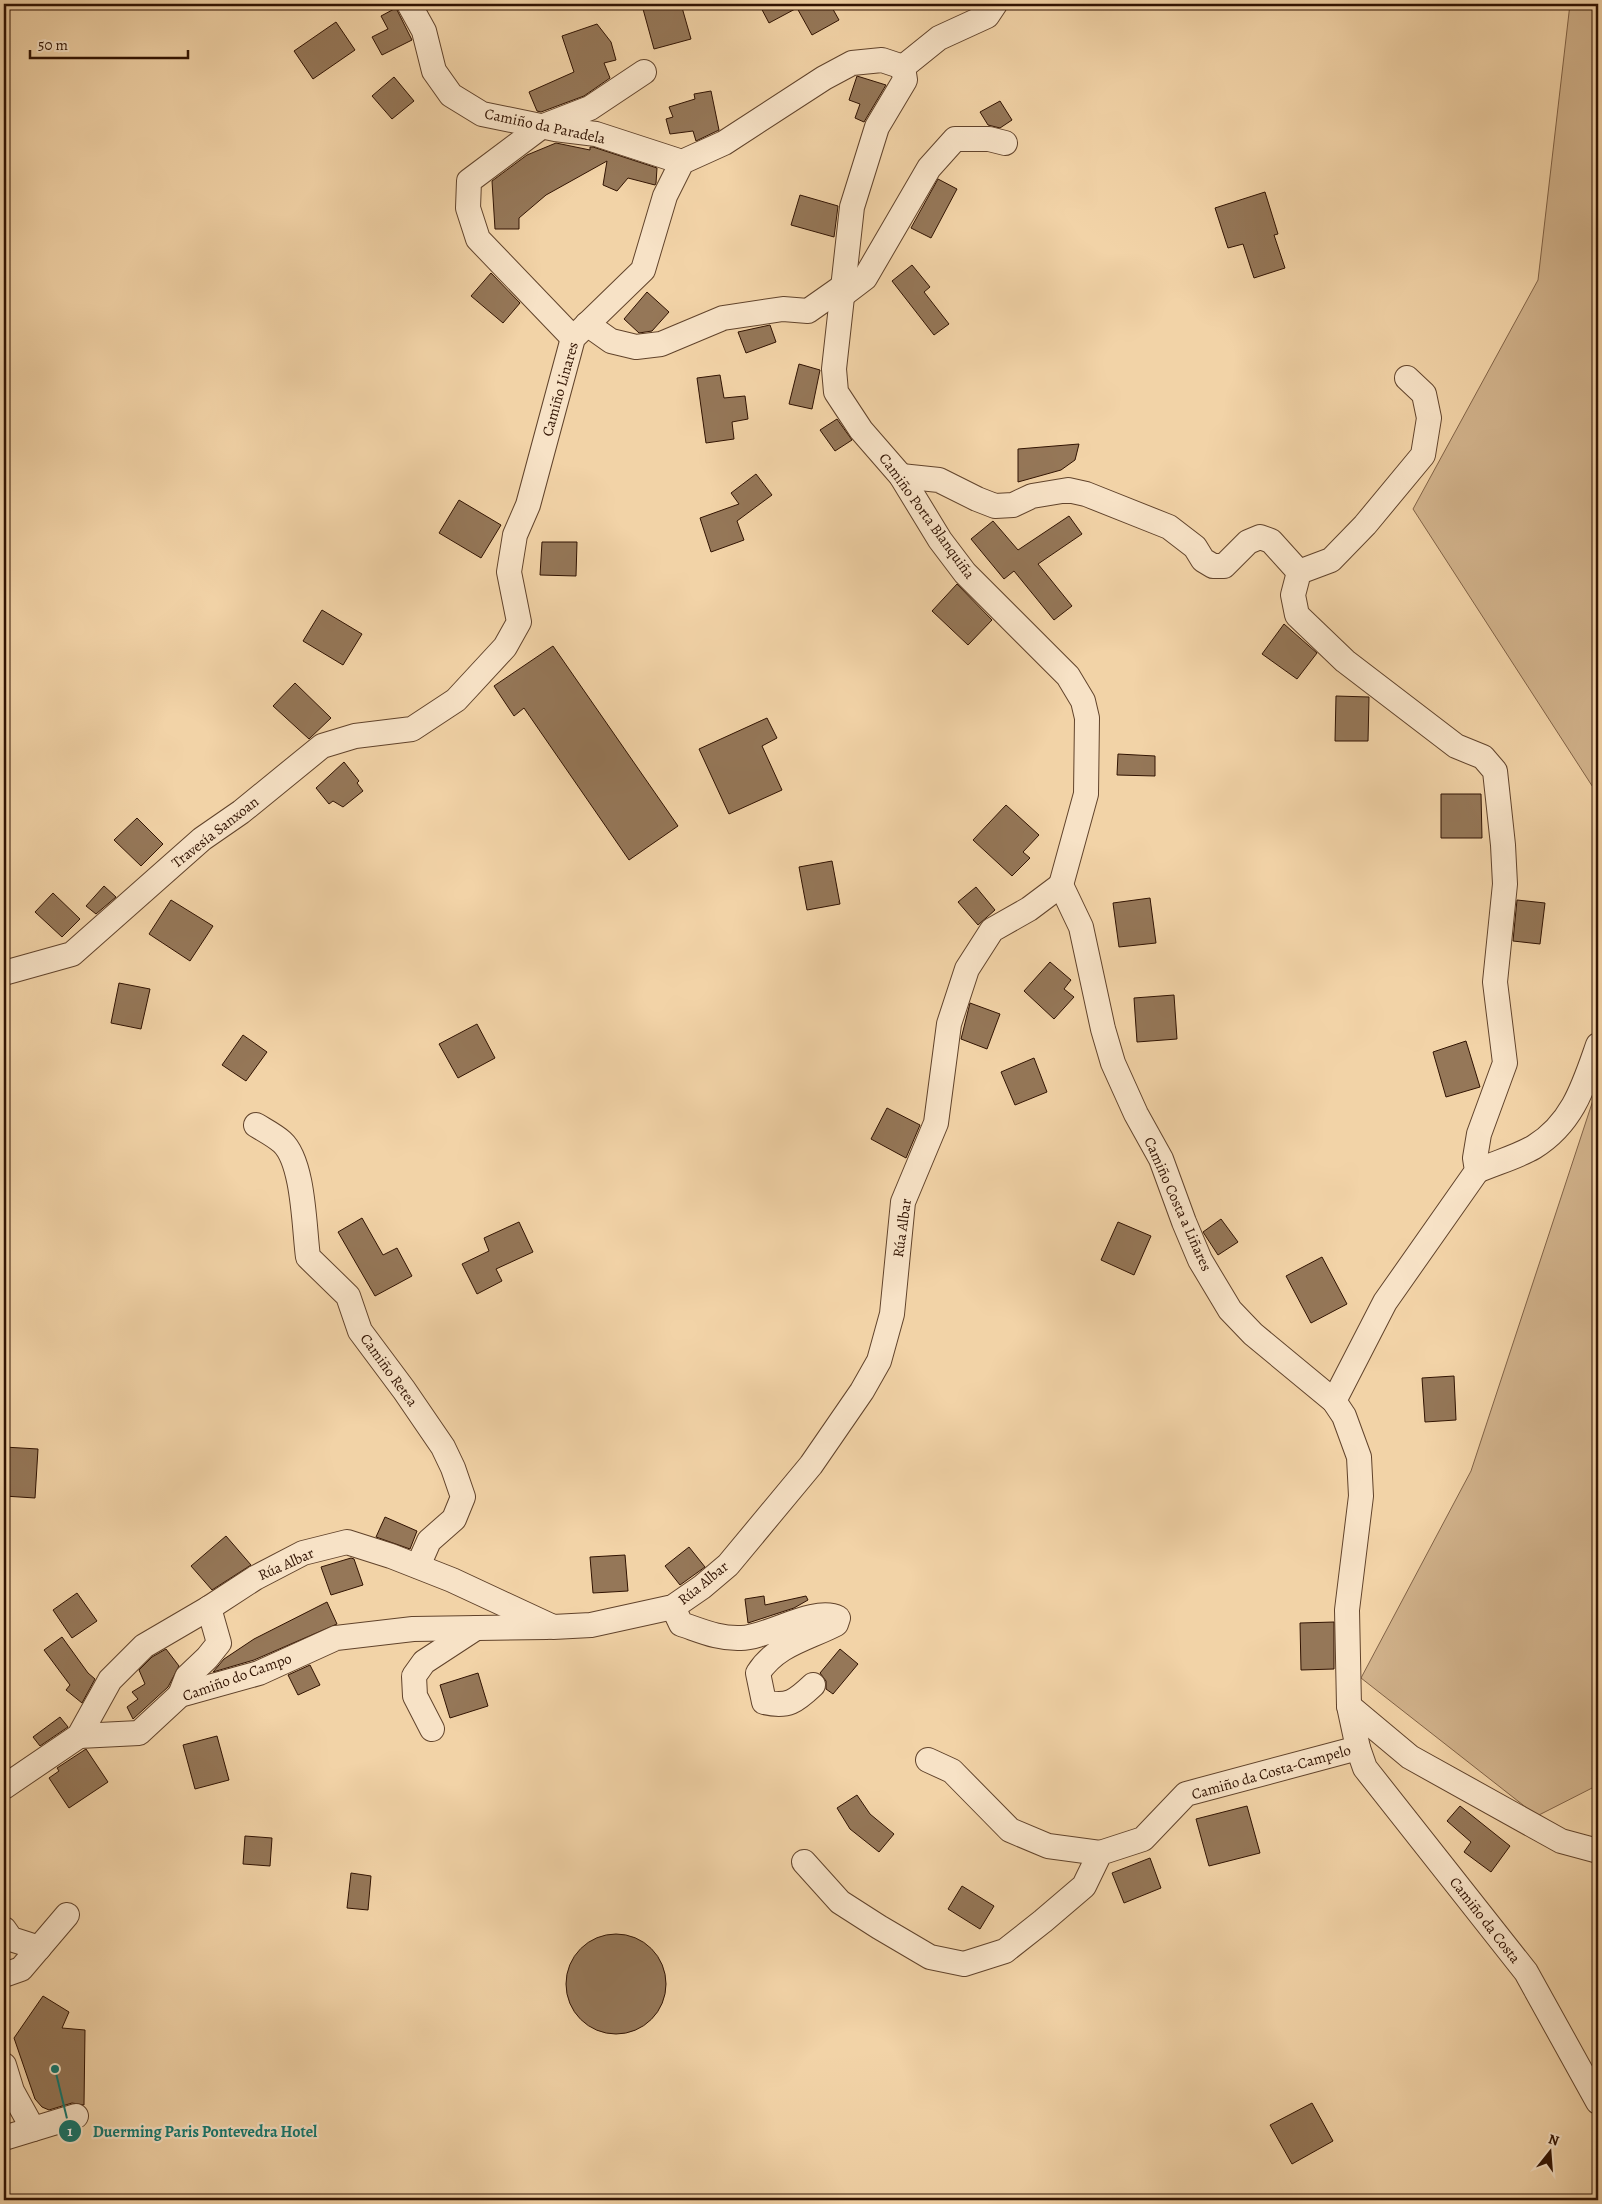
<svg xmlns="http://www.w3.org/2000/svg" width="1602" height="2204" font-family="Alegreya,serif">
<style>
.green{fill:#d1b28b;stroke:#816246}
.building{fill:#957758;stroke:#311302}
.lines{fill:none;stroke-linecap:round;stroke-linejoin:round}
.street-casing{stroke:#61432b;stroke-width:26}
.street{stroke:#f7e2c6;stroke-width:24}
.labels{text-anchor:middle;stroke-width:4.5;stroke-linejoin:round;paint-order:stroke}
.street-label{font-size:15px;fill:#311302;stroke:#f7e2c6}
.leader{fill:none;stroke:#0f766e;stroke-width:2}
.callout-dot{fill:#0f766e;stroke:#f7e2c6;stroke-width:2}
.mark-label{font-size:15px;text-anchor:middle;font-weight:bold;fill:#fff}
.callout-label{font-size:16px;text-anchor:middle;font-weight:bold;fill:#0f766e;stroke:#f7e2c6;stroke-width:4.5;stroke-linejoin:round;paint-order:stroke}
</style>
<rect width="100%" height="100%" fill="#f2d3a7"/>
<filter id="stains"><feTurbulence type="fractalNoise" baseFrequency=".004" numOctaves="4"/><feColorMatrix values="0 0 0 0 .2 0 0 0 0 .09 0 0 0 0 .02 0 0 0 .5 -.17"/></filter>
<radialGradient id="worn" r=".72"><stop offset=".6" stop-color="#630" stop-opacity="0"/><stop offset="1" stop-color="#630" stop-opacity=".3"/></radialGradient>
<!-- green -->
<g class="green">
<path d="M1570,4H1598V795L1413,509L1538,280Z"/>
<path d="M1598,1085V1785L1537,1816L1361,1678L1471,1471Z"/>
</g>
<!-- building -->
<g class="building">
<path d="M663,4H681L691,39L654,49L643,9Z"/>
<path d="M759,4H830L839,20L812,35L797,8L769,23Z"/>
<path d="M396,8L412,40L382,55L372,37L388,29L381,16Z"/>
<path d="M336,22L355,50L313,79L294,51Z"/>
<path d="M597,24L611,42L616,60L604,63L610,78L584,96L541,112L537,111L529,92L574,72L562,36Z"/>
<path d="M857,76L886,85L864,122L855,118L860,104L849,100Z"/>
<path d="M394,77L414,101L392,119L372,96Z"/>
<path d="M711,91L719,130L696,141L693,131L670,134L666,119L673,117L669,107L695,99L694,94Z"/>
<path d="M1000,101L1012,120L1000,128L988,125L980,112Z"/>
<path d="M556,143L590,150V147H593L657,168L656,183L655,185L628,178L617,191L603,185L607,161L546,195L519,218V229H495L492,181L527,155Z"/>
<path d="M938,179L957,189L931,238L911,228Z"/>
<path d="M1265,192L1278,234L1274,235L1285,268L1254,278L1243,244L1228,248L1215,208Z"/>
<path d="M800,195L838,206L834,237L791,225Z"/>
<path d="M912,265L930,287L924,292L949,324L934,335L892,281Z"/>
<path d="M491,273L520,303L503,323L471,296Z"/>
<path d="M647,292L669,312L652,331L639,333L624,319Z"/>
<path d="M770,325L776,342L746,353L738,332Z"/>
<path d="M799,364L820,370L812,409L789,404Z"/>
<path d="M720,375L724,398L745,396L748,419L732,422L734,439L706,443L697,378Z"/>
<path d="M837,419L852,440L835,451L820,430Z"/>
<path d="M1079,444L1075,460L1061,470L1018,482V449Z"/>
<path d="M756,474L772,495L737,521L744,540L711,552L700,518L739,504L731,493Z"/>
<path d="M459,500L501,525L481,558L439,533Z"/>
<path d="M1069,516L1082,534L1038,564L1072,606L1054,620L1014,571L1004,579L971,539L993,521L1018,550Z"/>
<path d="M542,542H577L576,576L540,575Z"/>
<path d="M957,584L992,620L968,645L932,611Z"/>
<path d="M322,610L362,634L343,665L303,641Z"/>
<path d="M1284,624L1317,653L1297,679L1262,654Z"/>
<path d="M553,646L678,826L629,860L524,708L514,716L494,686Z"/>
<path d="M295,683L331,718L309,739L273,706Z"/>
<path d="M1336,696L1369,697L1368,741H1335Z"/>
<path d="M767,718L777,738L762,746L782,790L729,814L699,749Z"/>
<path d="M1118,754L1155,756V776L1117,775Z"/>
<path d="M344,762L359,781L357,783L363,791L343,807L333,801L329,804L316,788Z"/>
<path d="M1441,794H1481L1482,838H1441Z"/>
<path d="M1006,805L1039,835L1023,852L1030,858L1012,876L973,840Z"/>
<path d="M137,818L163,844L141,866L114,840Z"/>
<path d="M832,861L840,904L807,910L799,867Z"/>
<path d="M104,886L116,897L96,914L86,906Z"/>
<path d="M976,887L995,910L978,925L958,902Z"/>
<path d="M53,893L80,919L62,937L35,912Z"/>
<path d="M1150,898L1156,943L1119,947L1113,903Z"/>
<path d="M171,900L213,926L190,961L149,934Z"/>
<path d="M1517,900L1545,903L1540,944L1513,941Z"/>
<path d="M1050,962L1071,980L1064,989L1074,997L1054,1019L1024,991Z"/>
<path d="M119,983L150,989L141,1029L111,1023Z"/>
<path d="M1174,995L1177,1039L1137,1042L1134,998Z"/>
<path d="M970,1003L1000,1014L987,1049L961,1039Z"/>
<path d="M477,1024L495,1058L458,1078L439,1044Z"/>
<path d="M243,1035L267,1052L246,1081L222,1065Z"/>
<path d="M1466,1041L1480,1087L1446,1097L1433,1052Z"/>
<path d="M1034,1058L1047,1092L1015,1105L1001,1072Z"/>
<path d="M887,1108L920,1125L906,1158L871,1139Z"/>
<path d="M362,1218L383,1255L397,1248L412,1276L375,1296L338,1232Z"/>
<path d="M1221,1219L1238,1242L1218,1255L1203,1232Z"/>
<path d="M519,1222L533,1252L496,1269L502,1281L477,1294L462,1264L489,1251L484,1238Z"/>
<path d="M1118,1222L1151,1236L1134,1275L1101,1260Z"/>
<path d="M1322,1257L1347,1304L1311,1323L1286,1276Z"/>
<path d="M1454,1376L1456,1420L1425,1422L1422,1378Z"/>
<path d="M4,1447L38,1449L35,1498L4,1496Z"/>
<path d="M385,1517L417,1531L410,1549L376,1537Z"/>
<path d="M226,1536L251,1565L212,1590L191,1566Z"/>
<path d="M689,1547L705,1567L680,1585L665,1566Z"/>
<path d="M625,1555L628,1591L593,1593L590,1557Z"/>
<path d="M351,1558L354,1559L363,1585L331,1595L321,1567Z"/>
<path d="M77,1593L97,1621L72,1638L53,1610Z"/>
<path d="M764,1596L765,1605L806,1596L808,1600L794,1608L748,1623L745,1599Z"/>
<path d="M327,1602L337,1624L254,1660L213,1672L224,1659L254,1639Z"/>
<path d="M1334,1622V1669L1301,1670L1300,1623Z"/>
<path d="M62,1637L88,1673L95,1679L82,1703L66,1690L70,1685L44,1650Z"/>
<path d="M166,1649L179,1666L168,1687L133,1719L127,1707L138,1699L132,1692L145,1684L139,1670L152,1657Z"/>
<path d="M840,1649L858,1664L833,1694L826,1689V1681L820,1673Z"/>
<path d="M310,1665L320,1685L298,1695L288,1675Z"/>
<path d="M478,1673L488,1706L450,1718L440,1685Z"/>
<path d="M60,1717L68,1727L40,1746L33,1737Z"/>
<path d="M217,1736L229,1780L195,1789L183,1745Z"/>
<path d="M86,1749L108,1782L69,1808L49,1778L59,1771L57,1768Z"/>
<path d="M857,1795L870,1814L894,1834L879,1852L850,1829L837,1808Z"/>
<path d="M1247,1806L1260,1853L1209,1866L1196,1819Z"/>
<path d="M1460,1806L1510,1846L1491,1872L1464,1852L1471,1842L1447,1821Z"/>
<path d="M245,1836L272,1838L270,1866L243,1864Z"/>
<path d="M1150,1858L1161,1888L1124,1903L1112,1873Z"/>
<path d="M351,1873L371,1876L368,1910L347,1908Z"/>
<path d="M962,1886L994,1906L980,1929L948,1909Z"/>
<circle cx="616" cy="1984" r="50"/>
<path d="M43,1996L69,2012L62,2028L85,2030L84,2105L72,2103L49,2110L42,2107L35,2099L14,2038Z"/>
<path d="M1312,2103L1333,2141L1292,2164L1270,2125Z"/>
</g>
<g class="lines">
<defs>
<g id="street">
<path d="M409,4L424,31L434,71L451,95L482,114L555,129L596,134L682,162"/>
<path d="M903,67L905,80L877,127L852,207L834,369L836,392L861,430L901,476L940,540L965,573L1068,676L1083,701L1087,718L1086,794L1061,885"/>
<path d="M903,67L939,38L987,16L995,4"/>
<path d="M844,294L865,278L929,168L955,139H989L1005,143"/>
<path d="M587,324L611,341L636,347L661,344L723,318L783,309L808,311L845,285"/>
<path d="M573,338L478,239L468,208L469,181L541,127L590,108L644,72"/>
<path d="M901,476L939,480L977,499L995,506L1013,505L1032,496L1068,490L1086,494L1169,527L1195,547L1203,560L1213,566H1224L1248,542L1260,537L1271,541L1299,572"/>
<path d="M1061,885L1081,927L1103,1029L1113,1063L1136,1114L1161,1159L1184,1222L1200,1260L1230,1310L1253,1334L1334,1401L1344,1416L1359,1457L1361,1496L1347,1610L1349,1706L1358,1748L1365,1768L1526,1972L1598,2102"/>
<path d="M4,973L72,954L202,839L241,812L322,746L355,736L412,729L456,700L505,647L519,622L509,572L515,535L528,505L573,338L643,270L665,196L682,162L724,143L824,78L852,63L882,60L903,67"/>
<path d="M256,1125C264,1130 274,1135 282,1142C304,1162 304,1228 308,1257L348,1296L360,1331L404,1390L443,1447L453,1468L463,1497L454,1519L429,1541L418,1566"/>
<path d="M1477,1171C1495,1163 1517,1157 1534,1147C1573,1123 1584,1085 1598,1045"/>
<path d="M1334,1401L1385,1302L1477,1171L1475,1158L1479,1134L1505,1063L1495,982L1505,884L1503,845L1495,771L1483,757L1456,746L1345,661L1297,615L1293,595L1299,572L1331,560L1365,525L1423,455L1429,418L1424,394L1407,378"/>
<path d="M673,1607L681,1624C702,1631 719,1639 741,1638C766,1638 815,1606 838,1618L836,1624C807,1639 777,1644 758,1673L764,1702C788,1708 796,1701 813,1685"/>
<path d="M180,1695L187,1677L207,1658L219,1643L209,1608"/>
<path d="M1349,1706L1410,1757L1561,1841L1598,1851"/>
<path d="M432,1729L415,1696L414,1676L424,1662L476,1628"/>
<path d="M79,1736L139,1733L180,1695L259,1673L336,1638L413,1629L547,1627"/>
<path d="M928,1760L952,1771L1010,1830L1048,1846L1100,1853"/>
<path d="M4,1787L79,1736L110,1680L144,1646L209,1608L255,1578L303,1553L347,1542L391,1556L452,1580L553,1627L591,1625L673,1607L702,1587L728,1565L811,1465L862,1391L879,1361L892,1314L903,1202L936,1123L949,1024L967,969L992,930L1029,909L1061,885"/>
<path d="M804,1862L840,1902L879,1927L930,1957L964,1964L1005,1951L1043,1921L1084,1886L1100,1853L1143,1839L1186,1794L1358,1748"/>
<path d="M4,1929L11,1939L39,1948"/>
<path d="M4,1975L21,1969L67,1915"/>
<path d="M4,2065L12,2091L33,2129"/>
<path d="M4,2138L76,2116"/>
</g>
</defs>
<!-- street casing -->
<use href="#street" class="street-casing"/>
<!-- street -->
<use href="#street" class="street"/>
</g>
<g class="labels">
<!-- street labels -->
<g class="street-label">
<text transform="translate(545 126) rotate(12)" y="5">Camiño da Paradela</text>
<text transform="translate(560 389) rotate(-74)" y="5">Camiño Linares</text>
<text transform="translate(927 516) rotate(54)" y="5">Camiño Porta Blanquiña</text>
<text transform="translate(215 832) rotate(-38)" y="5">Travesía Sanxoan</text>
<text transform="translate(1178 1204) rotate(66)" y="5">Camiño Costa a Liñares</text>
<text transform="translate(902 1228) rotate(-82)" y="5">Rúa Albar</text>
<text transform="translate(389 1370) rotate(54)" y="5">Camiño Retea</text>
<text transform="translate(286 1564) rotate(-24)" y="5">Rúa Albar</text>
<text transform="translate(703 1583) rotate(-39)" y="5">Rúa Albar</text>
<text transform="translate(237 1677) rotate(-20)" y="5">Camiño do Campo</text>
<text transform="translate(1271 1772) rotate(-16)" y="5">Camiño da Costa-Campelo</text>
<text transform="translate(1485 1920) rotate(52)" y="5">Camiño da Costa</text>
</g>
</g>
<!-- callouts -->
<path class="leader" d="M55 2069L70 2131"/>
<g class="callout-dot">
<circle cx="55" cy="2069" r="5"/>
<circle cx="70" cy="2131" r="12"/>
</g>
<g class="mark-label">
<text x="70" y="2136">1</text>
</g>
<g class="callout-label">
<text x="205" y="2137">Duerming Paris Pontevedra Hotel</text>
</g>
<!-- margin -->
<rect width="1602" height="2204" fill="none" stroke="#f2d3a7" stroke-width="20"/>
<rect x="5" y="5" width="1592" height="2194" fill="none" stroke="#311302" stroke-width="2.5"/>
<rect x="10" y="10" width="1582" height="2184" fill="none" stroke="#311302"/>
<!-- north arrow -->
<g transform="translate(1550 2152) rotate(17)" stroke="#f7e2c6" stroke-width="4" paint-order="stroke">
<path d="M0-4L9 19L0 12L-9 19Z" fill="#311302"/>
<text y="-8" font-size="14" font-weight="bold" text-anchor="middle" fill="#311302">N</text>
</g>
<!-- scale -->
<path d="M30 50v8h158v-8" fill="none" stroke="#311302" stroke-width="2.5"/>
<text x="38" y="50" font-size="15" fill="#311302" stroke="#f7e2c6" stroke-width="4" paint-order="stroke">50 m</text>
<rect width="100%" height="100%" filter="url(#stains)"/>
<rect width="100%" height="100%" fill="url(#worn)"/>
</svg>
